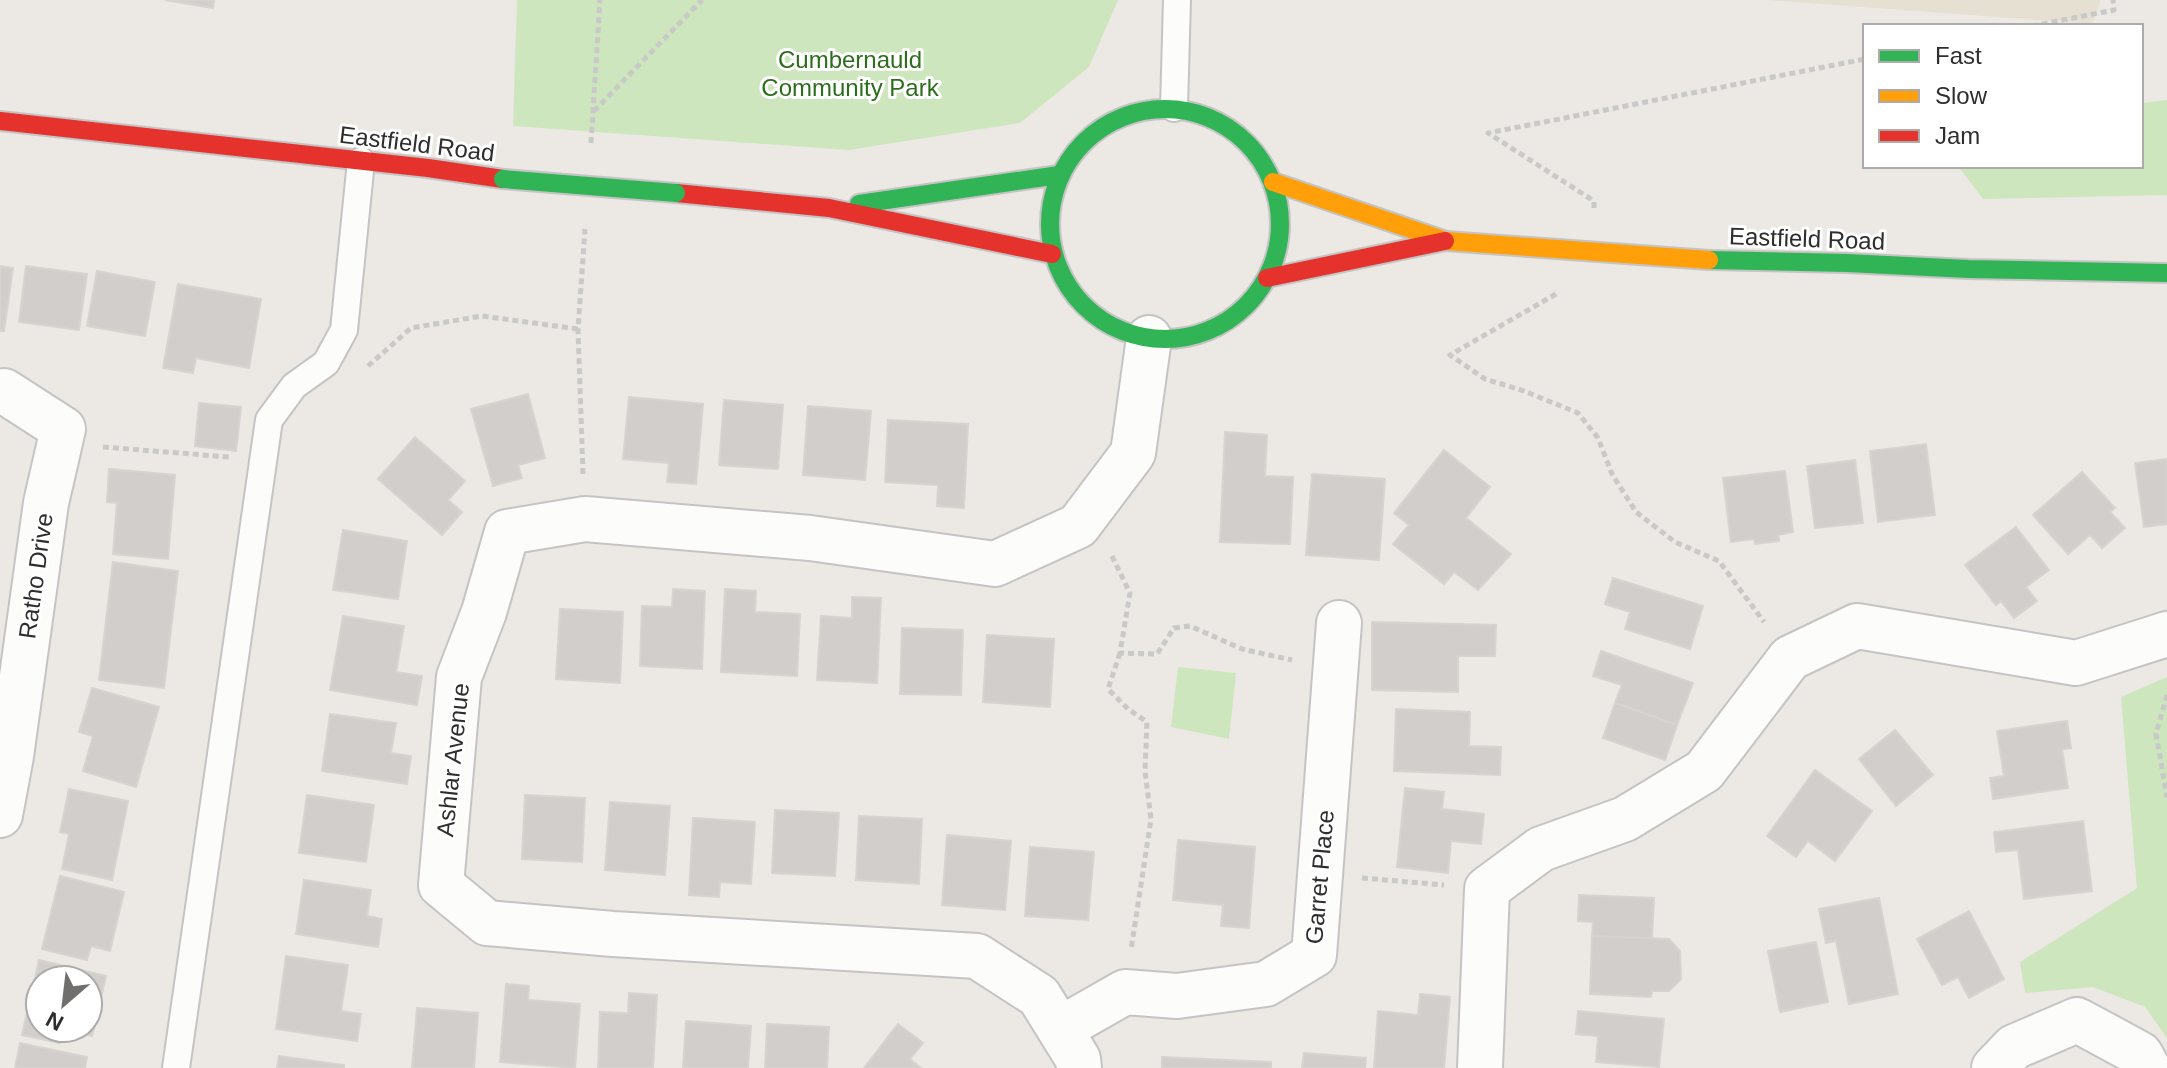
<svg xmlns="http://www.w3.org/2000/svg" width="2167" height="1068" font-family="Arial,sans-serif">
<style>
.education{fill:#e6e0d3}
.green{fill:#cee6be}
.building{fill:#d1cecb;stroke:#d7d4d0;stroke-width:2;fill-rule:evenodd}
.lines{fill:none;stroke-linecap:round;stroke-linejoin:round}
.lane-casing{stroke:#c5c4c5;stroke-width:30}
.street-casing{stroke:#c5c4c5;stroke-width:48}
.fast-casing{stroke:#c5c4c5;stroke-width:22}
.slow-casing{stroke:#c5c4c5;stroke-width:22}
.jam-casing{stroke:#c5c4c5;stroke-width:22}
.path{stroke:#c9c9c8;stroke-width:5;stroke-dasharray:6 4;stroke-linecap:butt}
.lane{stroke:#fcfcfb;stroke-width:26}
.street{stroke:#fcfcfb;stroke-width:44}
.fast{stroke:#30b455;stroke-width:18}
.slow{stroke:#ff9f0a;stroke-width:18}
.jam{stroke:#e5322d;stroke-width:18}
.fast-bridge-casing{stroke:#c5c4c5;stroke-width:22;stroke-linecap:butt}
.fast-bridge{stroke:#30b455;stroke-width:18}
.labels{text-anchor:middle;stroke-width:6;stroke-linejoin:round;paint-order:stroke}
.park-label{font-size:24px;fill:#2c6e1b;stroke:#fff}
.street-label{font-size:24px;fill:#2e2e2e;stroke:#fff}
</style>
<rect width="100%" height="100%" fill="#ece8e4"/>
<!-- education -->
<path class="education" d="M1768,0H2101L2092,24Z"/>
<!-- green -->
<g class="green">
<path d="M517,0H1118L1089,67L1020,123L849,150L513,126Z"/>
<path d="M2167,100V195L1983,199L1958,166H2141V103Z"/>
<path d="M1178,667L1236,673L1229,739L1171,727Z"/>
<path d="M2167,677V1038L2145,1007L2093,987L2025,993L2020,962L2137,888L2121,697Z"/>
</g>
<!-- building -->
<g class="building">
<path d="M165,0H214L213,8Z"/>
<path d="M0,266L13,268L4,331H0Z"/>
<path d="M26,266L87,274L79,330L19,322Z"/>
<path d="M97,271L155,282L145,336L87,326Z"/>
<path d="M178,284L261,299L249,368L196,358L193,373L163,368Z"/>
<path d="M528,394L545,458L518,465L522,478L493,486L471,409Z"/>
<path d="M629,397L703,404L696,484L667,482L669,463L623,459Z"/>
<path d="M724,400L783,405L778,469L719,465Z"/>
<path d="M199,403L241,407L236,451L195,446Z"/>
<path d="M808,406L871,411L865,480L803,475Z"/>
<path d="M888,420L968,424L964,508L937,506L938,485L885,482Z"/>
<path d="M1225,432L1267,435L1265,476L1293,477L1290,544L1220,542Z"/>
<path d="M415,437L465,481L448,500L462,512L442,535L378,479Z"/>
<path d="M1926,444L1935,515L1878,522L1870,451Z"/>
<path d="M1444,450L1490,487L1466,518L1511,554L1478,590L1454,572L1444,584L1393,544L1409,525L1394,513Z"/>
<path d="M2167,459V524L2144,527L2135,463Z"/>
<path d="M1855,460L1863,523L1815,528L1807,466Z"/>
<path d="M109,469L175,475L168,559L113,554L117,503L107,502Z"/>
<path d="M1785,471L1793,532L1778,535L1779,541L1755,544L1754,539L1731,542L1723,478Z"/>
<path d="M2082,472L2115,508L2110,512L2125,528L2102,548L2090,535L2068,554L2033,515Z"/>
<path d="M1312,474L1385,479L1379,560L1306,555Z"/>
<path d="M2016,527L2049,570L2026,587L2037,601L2014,618L2001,601L1996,605L1965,565Z"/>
<path d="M343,530L407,541L398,599L333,590Z"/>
<path d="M113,562L178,571L164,688L99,680Z"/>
<path d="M1613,578L1703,606L1690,649L1625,629L1630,612L1605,604Z"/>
<path d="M673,589L705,591L702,669L640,666L642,606L672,607Z"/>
<path d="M725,589L756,591L755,612L800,614L797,676L721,672Z"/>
<path d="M852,597L881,598L877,683L817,680L821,616L852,618Z"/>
<path d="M560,609L623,612L620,683L556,679Z"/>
<path d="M343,616L404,626L396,672L422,676L417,705L330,690Z"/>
<path d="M1372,622L1496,625L1495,656H1458V692L1372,690Z"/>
<path d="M902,628L963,630L961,695L900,694Z"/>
<path d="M987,635L1054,639L1050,707L983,702Z"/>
<path d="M1601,651L1693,683L1677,725L1615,703L1622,685L1593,676Z"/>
<path d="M92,688L159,707L136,787L83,771L93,736L79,732Z"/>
<path d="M1615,703L1677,725L1665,760L1603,738Z"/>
<path d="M1396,709L1470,712L1469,746L1501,747L1500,775L1394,771Z"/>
<path d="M330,714L396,723L391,753L411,756L407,784L322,771Z"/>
<path d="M2067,721L2071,748L2062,749L2068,788L1993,799L1990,778L2004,776L1997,731Z"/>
<path d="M1895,730L1933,775L1896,806L1859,759Z"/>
<path d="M1815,770L1872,811L1835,861L1808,841L1796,857L1767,836Z"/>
<path d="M1405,788L1444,792L1442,809L1484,814L1481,844L1451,841L1448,873L1397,867Z"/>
<path d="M69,789L128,801L112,880L62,869L69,834L60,832Z"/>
<path d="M307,795L374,805L366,862L299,853Z"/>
<path d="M525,795L585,798L582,862L522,859Z"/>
<path d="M610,802L670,806L665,875L605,870Z"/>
<path d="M775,810L839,813L835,876L772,873Z"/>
<path d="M859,816L922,819L919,884L856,880Z"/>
<path d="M693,818L755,822L751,884L720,882L719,897L689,895Z"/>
<path d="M2083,821L2092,891L2024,899L2018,850L1996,852L1994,832Z"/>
<path d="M947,835L1011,841L1005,910L942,905Z"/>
<path d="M1178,840L1255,847L1249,928L1221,926L1223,905L1173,900Z"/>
<path d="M1030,847L1094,852L1088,920L1025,916Z"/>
<path d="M60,876L124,892L110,951L91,946L87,960L42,949Z"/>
<path d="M304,880L371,890L367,916L382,919L378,947L296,934Z"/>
<path d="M1579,895L1654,898L1652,939L1592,936L1593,922L1578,921Z"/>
<path d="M1879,898L1898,994L1849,1004L1836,941L1826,943L1819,909Z"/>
<path d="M1969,911L2004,979L1969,998L1958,977L1942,985L1917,939Z"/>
<path d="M1592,936L1669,939L1680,951L1681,979L1669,991H1652L1651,997L1590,994Z"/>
<path d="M1816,942L1828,1002L1780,1012L1768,951Z"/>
<path d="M286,956L348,965L341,1011L361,1014L357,1041L276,1029Z"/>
<path d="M39,960L106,976L92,1036L63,1029L60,1043L22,1035ZM40,980H88V1028H40Z"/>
<path d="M506,984L529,986L528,1000L580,1004L575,1068L500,1062Z"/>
<path d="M629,993L657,995L653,1068H598L600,1012L628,1013Z"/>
<path d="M1420,994L1450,997L1444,1068H1374L1378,1011L1418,1015Z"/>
<path d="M417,1008L478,1013L474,1068H412Z"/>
<path d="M1578,1011L1664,1019L1659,1067L1596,1062L1598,1036L1576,1034Z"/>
<path d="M686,1021L751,1026L748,1068H683Z"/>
<path d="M767,1024L829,1027L827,1068H765Z"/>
<path d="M898,1024L923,1043L910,1059L921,1068H864Z"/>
<path d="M20,1043L87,1057L85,1068H15Z"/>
<path d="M1304,1053L1366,1058L1365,1068H1302Z"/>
<path d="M279,1056L344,1065V1068H277Z"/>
<path d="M1162,1057L1271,1062V1068H1162Z"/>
</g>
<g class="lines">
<defs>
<g id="lane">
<path d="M1174,108L1177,0"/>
<path d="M176,1068L269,420L294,386L326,363L344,330L361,161"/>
</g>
<g id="street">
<path d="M0,392L4,391L63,429L46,503L11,756L0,815"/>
<path d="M1060,1029L1125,992L1177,996L1266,984L1314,955L1339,623"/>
<path d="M1079,1068L1078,1059L1039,996L977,956L613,934L487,923L441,885L459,677L484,612L507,532L585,519L810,538L995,564L1078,526L1133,453L1149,338"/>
<path d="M1480,1068L1487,889L1541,849L1625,819L1704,771L1790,658L1857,626L2076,663L2167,634"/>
<path d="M1994,1068L2014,1047L2077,1020L2140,1054L2148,1068"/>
</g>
<g id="fast">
<circle cx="1165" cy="224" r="115"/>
<path d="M859,204L1059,175"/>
<path d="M1709,260L1847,263L1968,269L2167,273"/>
</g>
<path id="slow" d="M1273,182L1446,241L1709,260"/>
<g id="jam">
<path d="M0,121L428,168L503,179"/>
<path d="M676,193L829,208L1052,254"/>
<path d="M1267,278L1445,241"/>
</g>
</defs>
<!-- lane casing -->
<use href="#lane" class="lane-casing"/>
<!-- street casing -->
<use href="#street" class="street-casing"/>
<!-- fast casing -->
<use href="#fast" class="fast-casing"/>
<!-- slow casing -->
<use href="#slow" class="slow-casing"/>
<!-- jam casing -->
<use href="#jam" class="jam-casing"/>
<!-- path -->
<g class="path">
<path d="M2032,26L2114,10L2113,0"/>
<path d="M594,111L702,0"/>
<path d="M591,143L600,0"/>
<path d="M1594,208V201L1488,133L1865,59"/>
<path d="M1556,294L1450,355L1485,379L1524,391L1578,413L1598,438L1612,474L1636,512L1675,542L1719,561L1764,622"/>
<path d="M368,366L411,328L482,316L578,329"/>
<path d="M103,447L229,457"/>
<path d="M583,474L578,329L585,229"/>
<path d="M1112,556L1130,593L1120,653L1157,654L1174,628L1190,626L1242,649L1292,660"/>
<path d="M1120,653L1108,689L1128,709L1147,722L1145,771L1151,819L1131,950"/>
<path d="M2167,695L2156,734L2167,797"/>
<path d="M1362,878L1444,885"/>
</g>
<!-- lane -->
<use href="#lane" class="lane"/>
<!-- street -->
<use href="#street" class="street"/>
<!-- fast -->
<use href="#fast" class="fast"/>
<!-- slow -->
<use href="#slow" class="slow"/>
<!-- jam -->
<use href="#jam" class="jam"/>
<defs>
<path id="fast-bridge" d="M503,179L676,193"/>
</defs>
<!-- fast-bridge casing -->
<use href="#fast-bridge" class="fast-bridge-casing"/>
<!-- fast-bridge -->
<use href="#fast-bridge" class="fast-bridge"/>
</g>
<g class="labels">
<!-- park labels -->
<g class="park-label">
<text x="850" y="68">Cumbernauld<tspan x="850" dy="28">Community Park</tspan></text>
</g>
<!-- street labels -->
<g class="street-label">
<text transform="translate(417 144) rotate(7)" y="8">Eastfield Road</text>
<text transform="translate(1807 239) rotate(2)" y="8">Eastfield Road</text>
<text transform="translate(36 576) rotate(-82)" y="8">Ratho Drive</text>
<text transform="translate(453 760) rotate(-84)" y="8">Ashlar Avenue</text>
<text transform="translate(1320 877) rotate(-85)" y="8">Garret Place</text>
</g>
</g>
<!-- legend -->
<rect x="1863" y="24" width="280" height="144" fill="#ffffff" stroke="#ababab" stroke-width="2"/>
<rect x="1879" y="50" width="40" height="12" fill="#30b455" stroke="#ababab" stroke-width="2"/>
<text x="1935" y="64" font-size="24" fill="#2e2e2e">Fast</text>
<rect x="1879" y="90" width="40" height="12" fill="#ff9f0a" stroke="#ababab" stroke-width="2"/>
<text x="1935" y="104" font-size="24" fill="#2e2e2e">Slow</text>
<rect x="1879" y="130" width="40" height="12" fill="#e5322d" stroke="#ababab" stroke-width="2"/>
<text x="1935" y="144" font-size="24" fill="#2e2e2e">Jam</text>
<!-- north arrow -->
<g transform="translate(64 1004) rotate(208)"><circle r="38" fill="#ffffff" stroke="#ababab" stroke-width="2"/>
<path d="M0-6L14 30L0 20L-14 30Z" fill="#706f6e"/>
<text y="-12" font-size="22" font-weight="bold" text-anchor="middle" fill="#2e2e2e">N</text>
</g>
</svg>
